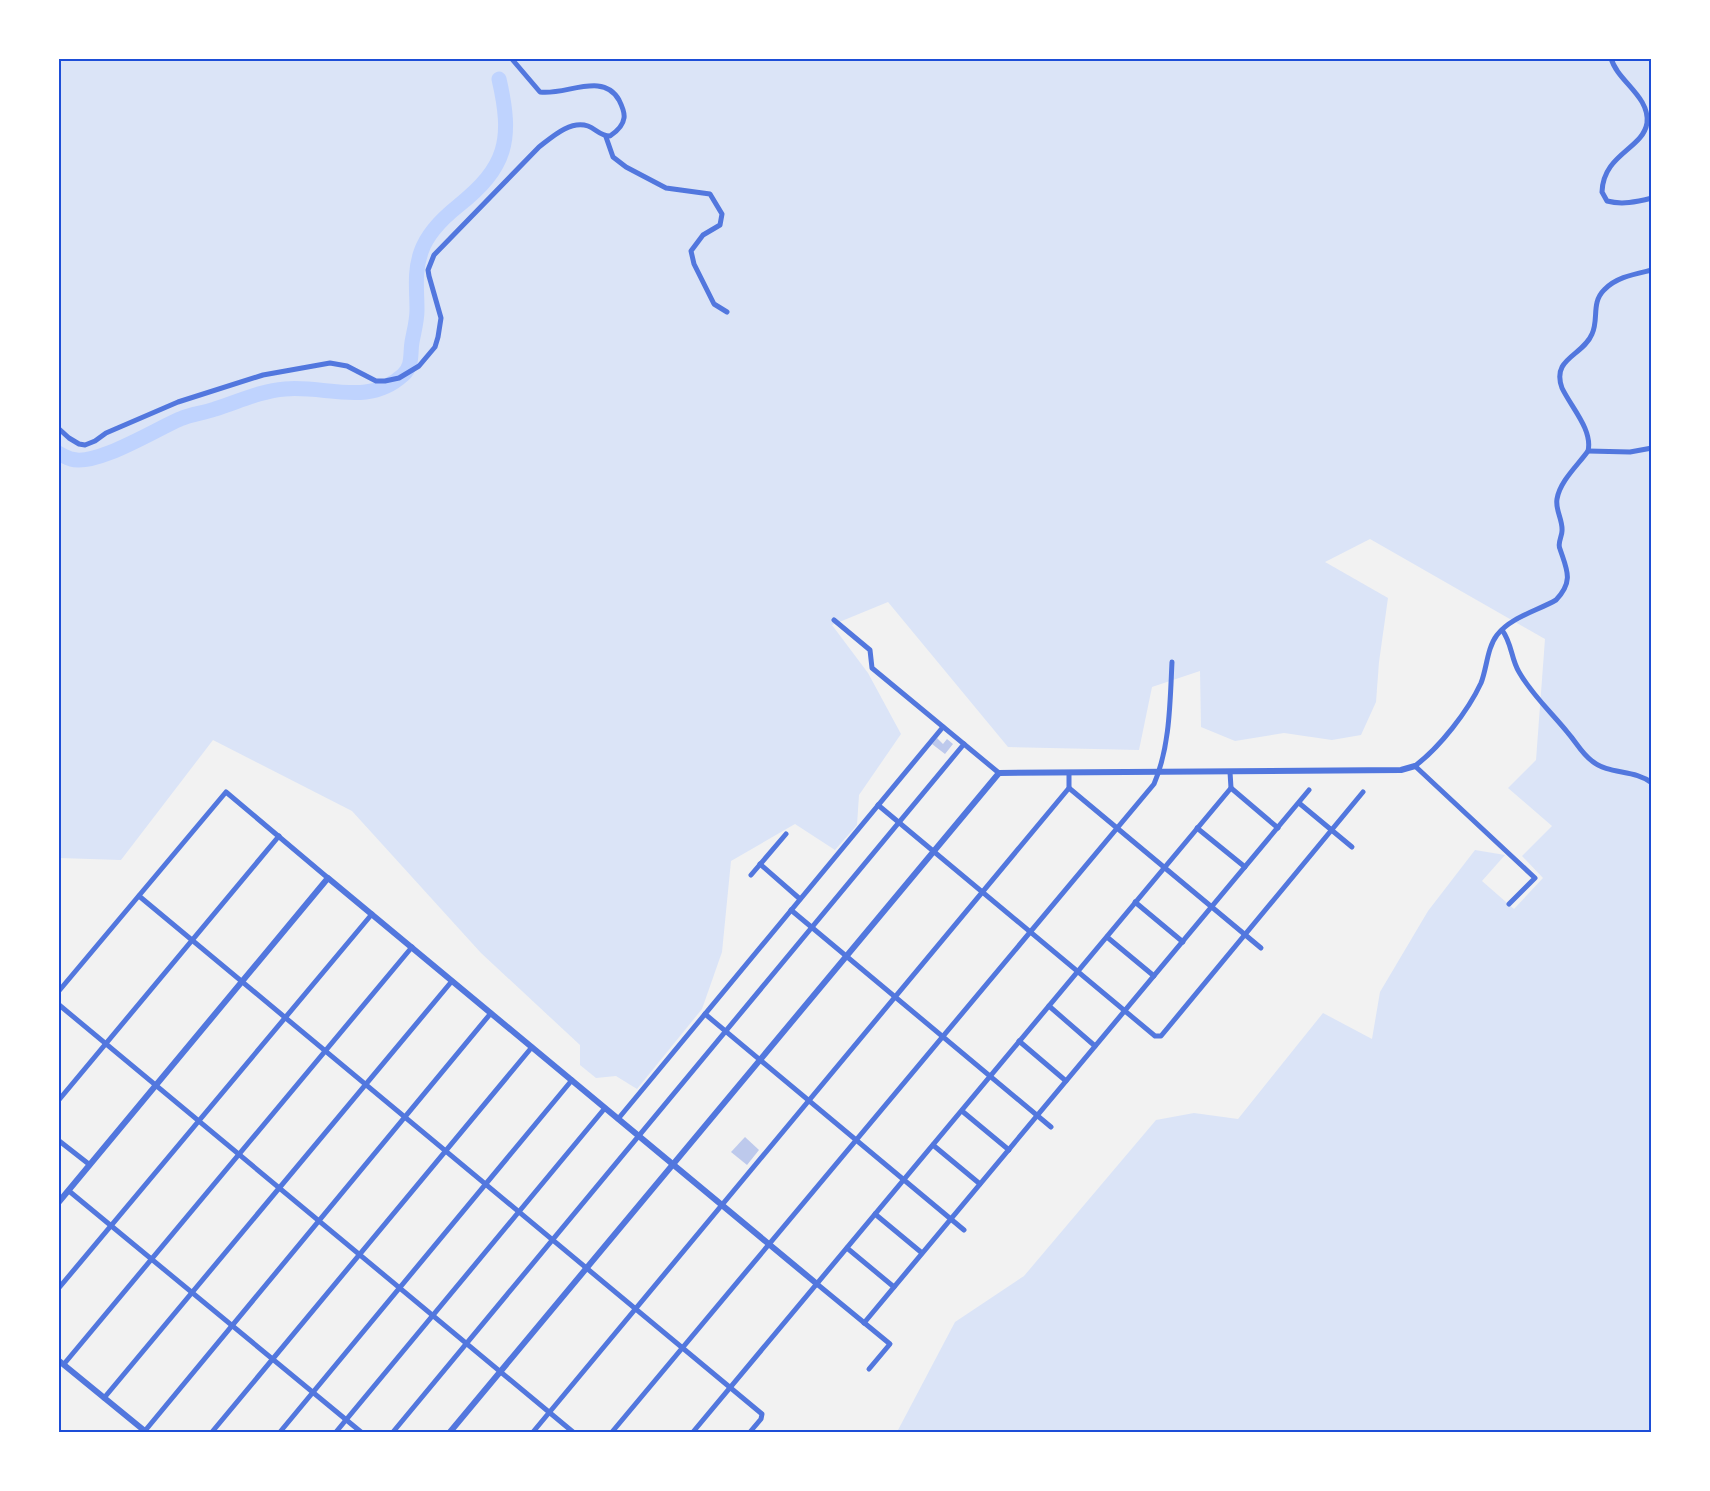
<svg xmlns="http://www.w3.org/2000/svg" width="1710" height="1491" font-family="Overpass,sans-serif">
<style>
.green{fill:#dbe4f7}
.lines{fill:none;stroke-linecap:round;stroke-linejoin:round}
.river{stroke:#bfd3fe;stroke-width:15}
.building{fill:#bdc9ec}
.minor{stroke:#5277de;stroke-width:5}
.tertiary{stroke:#5277de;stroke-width:6}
.neatline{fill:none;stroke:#1d4ed8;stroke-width:2}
</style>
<rect width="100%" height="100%" fill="#f2f2f2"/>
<!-- green -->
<path class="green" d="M59,59H1651V1432H897L955,1322L1024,1276L1156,1120L1194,1113L1238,1119L1323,1013L1372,1039L1380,992L1428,911L1475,850L1505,855L1482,881L1514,909L1543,878L1522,856L1552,826L1508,788L1536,760L1545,639L1370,539L1325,562L1388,598L1379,662L1376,702L1361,735L1332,740L1284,733L1235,741L1201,727L1200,671L1152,687L1139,750L1008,747L888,602L832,625L868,673L901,734L859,795L857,825L835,850L795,824L731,861L722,952L702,1009L637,1089L616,1076L596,1078L580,1065V1045L481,953L352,811L213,740L121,860L59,858Z"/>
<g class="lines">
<!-- river -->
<path class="river" d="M58,453C62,455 67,458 71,459C96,467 156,429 180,419C191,414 204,413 215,409C238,402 260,391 285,389C326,385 368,407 403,375C413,366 410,354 412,342C414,331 417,321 417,310C417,290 414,272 421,252C427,234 443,218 458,206C507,167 513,140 499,79"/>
</g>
<!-- building -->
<g class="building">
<path d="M937,738L943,744L947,739L953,744L945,754L932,744Z"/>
<path d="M745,1137L759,1150L747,1165L731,1152Z"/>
</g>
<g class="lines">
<!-- minor -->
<g class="minor">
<path d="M1611,58C1617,81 1650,96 1647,123C1643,149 1603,154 1602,192L1607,201C1622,205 1636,202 1652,198"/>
<path d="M606,137L613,157L626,167L666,188L710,194L722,214L720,225L703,235L691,251L694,264L714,304L727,312"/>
<path d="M58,428L69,438L79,444L85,445L95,441L106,433L178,402L263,375L330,363L347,366L376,381H385L399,378L419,366L435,347L438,337L441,318L429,276L428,270L434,255L539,147C552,137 570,120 588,126C596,129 600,136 610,136C616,132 623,126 624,118C625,112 622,106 619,100C603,71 565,96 540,92L511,58"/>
<path d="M1588,451L1630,452L1652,448"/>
<path d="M834,620L870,650L872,668L999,773"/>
<path d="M1502,630C1512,643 1511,659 1519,672C1532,695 1552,713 1568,733C1576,742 1582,754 1592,761C1609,775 1634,769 1652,783"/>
<path d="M1069,788L1261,948"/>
<path d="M1231,788L1278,828"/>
<path d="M1299,803L1352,847"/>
<path d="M878,805L1155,1036H1161L1363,792"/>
<path d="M1197,828L1245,867"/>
<path d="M760,864L800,899"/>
<path d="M751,875L786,834"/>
<path d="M139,896L762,1414L761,1419L750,1432"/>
<path d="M1135,902L1183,942"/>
<path d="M1509,904L1535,878L1415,766C1440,747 1468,711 1481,683C1487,668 1487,648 1497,635C1511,617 1537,611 1556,600C1574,581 1567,570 1560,549C1557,543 1562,537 1562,531C1563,520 1555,510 1557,499C1560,481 1578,465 1588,451C1593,430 1571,407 1562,388C1551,358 1583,356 1592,334C1599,319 1591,303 1604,290C1616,277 1635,274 1652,270"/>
<path d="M791,910L1051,1127"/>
<path d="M1107,937L1154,976"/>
<path d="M58,992L226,792L328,878"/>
<path d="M58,1004L573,1432"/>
<path d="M1049,1006L1095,1046"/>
<path d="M705,1014L964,1230"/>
<path d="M1019,1041L1066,1081"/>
<path d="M58,1101L279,836"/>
<path d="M962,1111L1009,1150"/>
<path d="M618,1119L943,727"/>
<path d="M58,1140L90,1165"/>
<path d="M933,1145L980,1184"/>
<path d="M69,1191L361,1432"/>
<path d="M875,1214L922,1253"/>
<path d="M847,1248L894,1287"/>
<path d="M817,1284L890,1344L869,1369"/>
<path d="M58,1289L372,914"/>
<path d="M864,1323L1309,790"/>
<path d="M64,1364L412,947"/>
<path d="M104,1398L452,981"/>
<path d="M144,1432L491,1013"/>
<path d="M212,1432L532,1047"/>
<path d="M280,1432L572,1080"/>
<path d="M336,1432L605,1108"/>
<path d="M393,1432L964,744"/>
<path d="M533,1432L1069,788V773"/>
<path d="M612,1432L1154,784C1170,747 1170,702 1172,662"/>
<path d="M693,1432L1231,788L1230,772"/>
</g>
<!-- tertiary -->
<g class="tertiary">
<path d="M58,1203L328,878L817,1284"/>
<path d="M58,1360L146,1432"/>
<path d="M450,1432L999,773L1401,770L1415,766"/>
</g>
</g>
<!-- border -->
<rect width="1710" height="1491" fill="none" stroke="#ffffff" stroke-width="120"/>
<rect x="60" y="60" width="1590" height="1371" class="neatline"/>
</svg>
